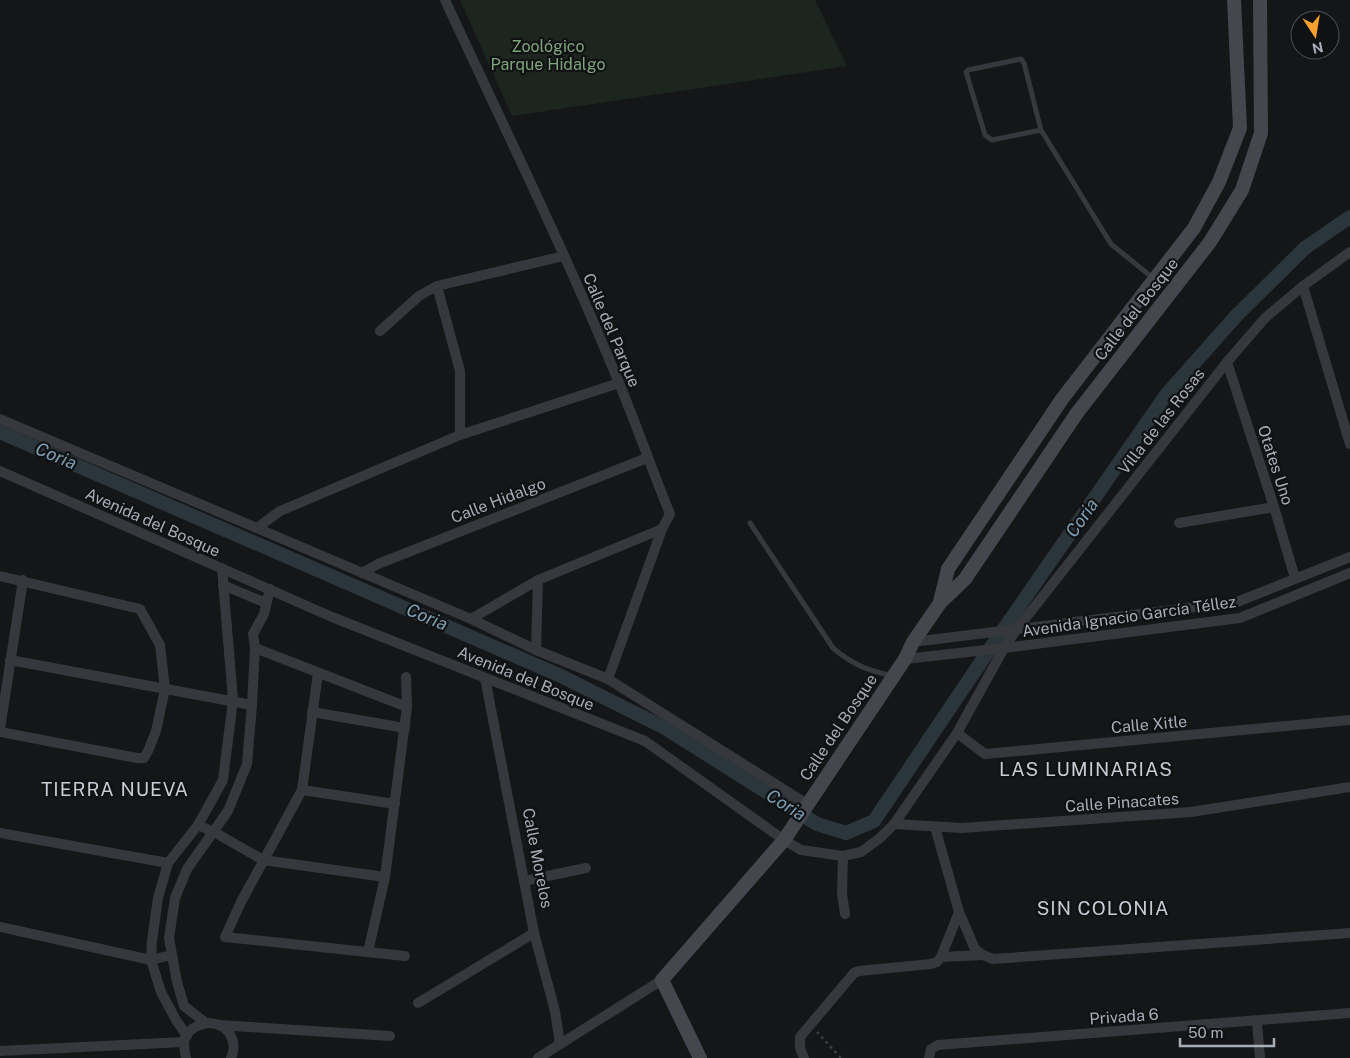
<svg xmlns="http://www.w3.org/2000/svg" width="1350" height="1058" font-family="'Public Sans',sans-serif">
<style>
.green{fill:#1d261e}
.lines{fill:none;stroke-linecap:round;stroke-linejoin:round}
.canal{stroke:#2b363c;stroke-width:14}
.path{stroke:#3c3f44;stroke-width:2.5;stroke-dasharray:2.5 4;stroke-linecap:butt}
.lane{stroke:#36383d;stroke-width:5}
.street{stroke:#36383d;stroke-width:10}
.secondary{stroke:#44474d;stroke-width:14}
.labels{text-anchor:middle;stroke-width:4.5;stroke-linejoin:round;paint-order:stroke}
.park-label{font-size:16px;fill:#7fa47d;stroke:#101113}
.street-label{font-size:16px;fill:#a7aeb8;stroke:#101113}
.water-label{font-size:18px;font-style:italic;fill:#7da0b4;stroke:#101113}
.quarter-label{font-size:19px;letter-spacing:1px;fill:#c8ccd4;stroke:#101113}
</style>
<rect width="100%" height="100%" fill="#151618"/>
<!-- green -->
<path class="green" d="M460,0H815L847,66L512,116Z"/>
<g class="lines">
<!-- canal -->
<path class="canal" d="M0,432L561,676L665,728L817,824L846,833L874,821L985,656L1166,395L1236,316L1305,248L1350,217"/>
<!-- path -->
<path class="path" d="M817,1032L841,1058"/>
<!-- lane -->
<g class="lane">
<path d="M1041,130L1024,63L1021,59L968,70L966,72L985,135L992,140L1041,130L1111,244L1153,278"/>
<path d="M750,523L833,648C853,665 867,670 892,676"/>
</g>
<!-- street -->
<g class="street">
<path d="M445,0C504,127 566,253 619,383C637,426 652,470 670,514L662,529L608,679"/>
<path d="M437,286L460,371V435"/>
<path d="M1303,286L1350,444"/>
<path d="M380,331L419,296L437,286L564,256"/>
<path d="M1227,362L1274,507L1295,578"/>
<path d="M0,419L471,619L536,650L608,679L807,804"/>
<path d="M0,471L332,617L645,741L784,840L801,850L843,856L861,852L880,838L894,824L957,733L1004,648L1017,629L1227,362L1265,318L1303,286L1350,252"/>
<path d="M1179,523L1274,507"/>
<path d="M257,528L280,511L460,435L619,383"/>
<path d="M362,573L378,564L647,458"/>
<path d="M0,576L140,609L160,645L165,689L156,731L148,751L144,758H137L0,732"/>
<path d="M223,585L266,603"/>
<path d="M471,619L538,580L662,529"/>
<path d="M913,642L1237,602L1350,557"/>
<path d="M255,648L407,707"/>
<path d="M536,650L538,580"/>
<path d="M905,659L1004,648L1240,618L1350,573"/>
<path d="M10,660L252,705"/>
<path d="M318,673L302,790L241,902L225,937L405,956"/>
<path d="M485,678L534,933L555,1011L560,1044"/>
<path d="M312,712L405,728"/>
<path d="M0,729L23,580"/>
<path d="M957,733L985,754L1350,720"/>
<path d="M302,790L395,804"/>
<path d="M894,824L962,828L1191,812L1350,787"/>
<path d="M198,825L214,832L263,860L385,877"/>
<path d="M935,827L959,912L975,949L983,955L993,959L1350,933"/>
<path d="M0,833L168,863"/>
<path d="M843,856L842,894L845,914"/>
<path d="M524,881L586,868"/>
<path d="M0,927L151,960L171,955"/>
<path d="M368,952L385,877L407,707L406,677"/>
<path d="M941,957L983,955"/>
<path d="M418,1003L534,933"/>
<path d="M1257,1022L1260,1058"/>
<path d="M206,1023L184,1006L177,982L169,938L175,898L187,869L228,811L247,764L252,705L255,648L253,634L264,614L270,589"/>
<path d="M219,1025L390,1036"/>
<path d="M187,1036L176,1020L161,992L151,960L152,941L158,898L168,863L198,825L223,780L233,700L222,568"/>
<path d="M0,1051L184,1042"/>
<path d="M186,1058C185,1053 184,1047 184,1042C186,1028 206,1019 219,1025C232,1030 237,1046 231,1058"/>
<path d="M538,1058L662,980"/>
<path d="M804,1058L800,1048V1037L854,973L859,971L931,964L937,962L941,957L959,912"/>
<path d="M929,1058L931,1049L938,1045L1350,1013"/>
</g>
<!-- secondary -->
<g class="secondary">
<path d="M940,602L948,569L1062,399L1194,228L1219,182L1240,128L1234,0"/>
<path d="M700,1058L662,980L784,840L905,659L913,642L940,603L965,579L1077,413L1210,242L1242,190L1261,133L1260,0"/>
</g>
</g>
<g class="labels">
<!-- park labels -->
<g class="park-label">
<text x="548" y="52">Zoológico<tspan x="548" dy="18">Parque Hidalgo</tspan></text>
</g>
<!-- street labels -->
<g class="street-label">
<text transform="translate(1136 309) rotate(-52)" y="6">Calle del Bosque</text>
<text transform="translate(612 330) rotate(67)" y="6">Calle del Parque</text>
<text transform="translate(1161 421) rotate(-52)" y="6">Villa de las Rosas</text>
<text transform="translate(1276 465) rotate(72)" y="6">Otates Uno</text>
<text transform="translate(498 500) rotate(-21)" y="6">Calle Hidalgo</text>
<text transform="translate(153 522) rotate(24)" y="6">Avenida del Bosque</text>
<text transform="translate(1129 616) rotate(-8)" y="6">Avenida Ignacio García Téllez</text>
<text transform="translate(526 678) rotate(22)" y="6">Avenida del Bosque</text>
<text transform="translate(1149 724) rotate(-5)" y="6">Calle Xitle</text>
<text transform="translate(838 727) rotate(-56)" y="6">Calle del Bosque</text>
<text transform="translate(1122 802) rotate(-4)" y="6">Calle Pinacates</text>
<text transform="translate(538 858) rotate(79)" y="6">Calle Morelos</text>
<text transform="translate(1124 1016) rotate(-4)" y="6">Privada 6</text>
</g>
<!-- water labels -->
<g class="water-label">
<text transform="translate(56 456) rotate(23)" y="6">Coria</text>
<text transform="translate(1082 518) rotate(-55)" y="6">Coria</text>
<text transform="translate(427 617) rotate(23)" y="6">Coria</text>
<text transform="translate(786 805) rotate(32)" y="6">Coria</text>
</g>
<!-- quarter labels -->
<g class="quarter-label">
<text x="1086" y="776">LAS LUMINARIAS</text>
<text x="115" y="796">TIERRA NUEVA</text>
<text x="1103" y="915">SIN COLONIA</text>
</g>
</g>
<!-- north arrow -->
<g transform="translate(1315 35) rotate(168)"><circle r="24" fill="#101113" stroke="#4c5055"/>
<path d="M0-4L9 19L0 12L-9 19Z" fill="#f8a02d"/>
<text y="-8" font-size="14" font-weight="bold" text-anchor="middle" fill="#a7aeb8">N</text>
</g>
<!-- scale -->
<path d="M1180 1038v8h94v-8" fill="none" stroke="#a7aeb8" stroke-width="2.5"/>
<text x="1188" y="1038" font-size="15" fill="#a7aeb8" stroke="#101113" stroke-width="4" paint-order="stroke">50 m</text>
</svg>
